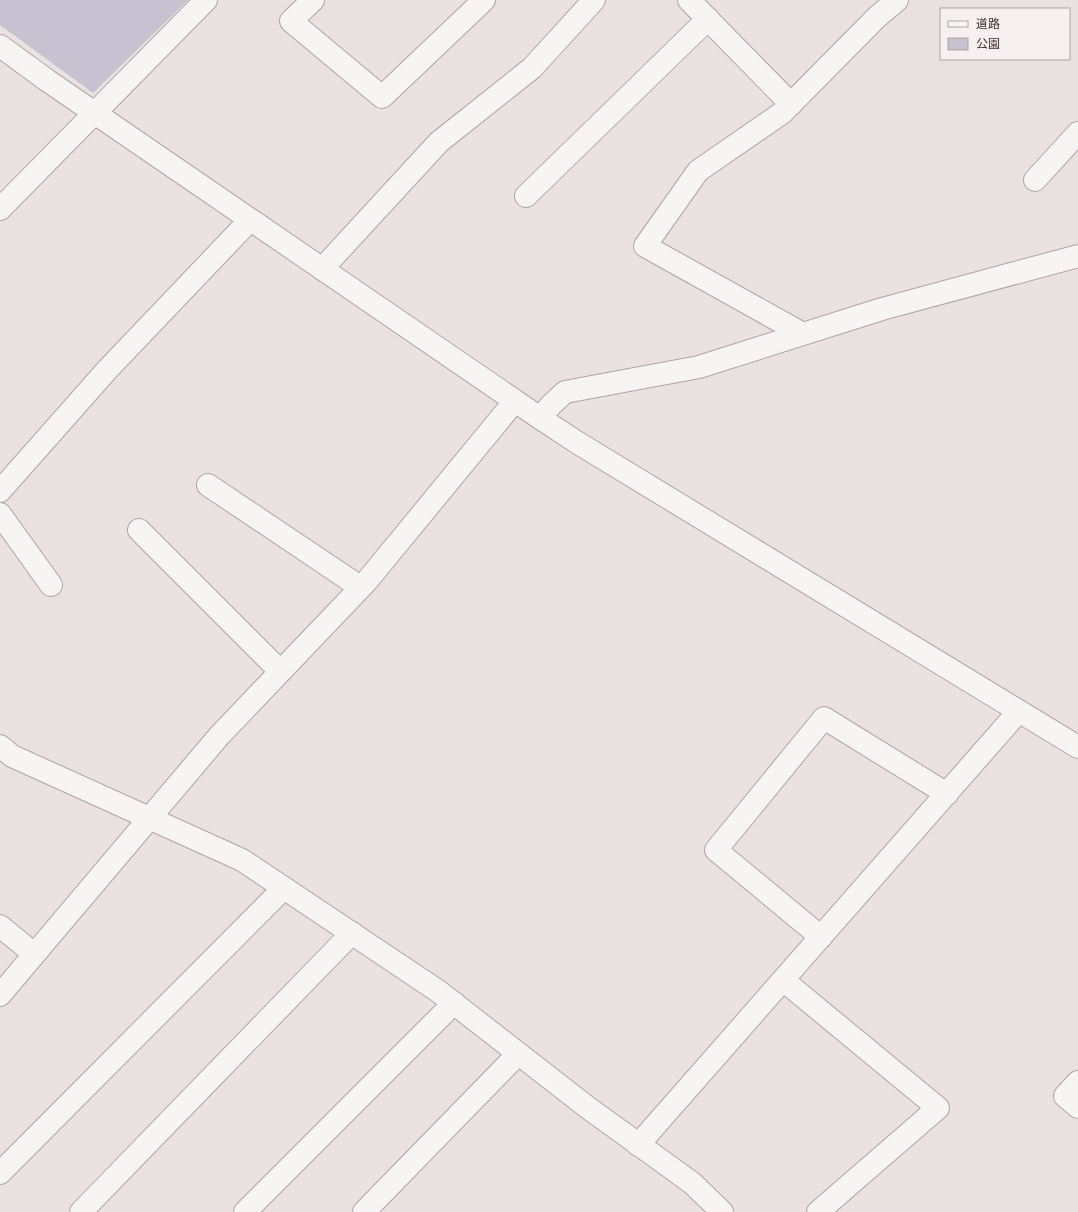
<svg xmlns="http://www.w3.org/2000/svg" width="1078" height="1212" font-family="Commissioner,'Noto Sans JP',sans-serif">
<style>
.green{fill:#c7c2d2}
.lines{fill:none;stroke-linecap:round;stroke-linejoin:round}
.minor-casing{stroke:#afa5a3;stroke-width:24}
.minor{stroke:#f7f4f3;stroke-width:22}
</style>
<rect width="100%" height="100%" fill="#e9e2e1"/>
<!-- green -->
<path class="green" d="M0,0H188L93,93L0,25Z"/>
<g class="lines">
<defs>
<g id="minor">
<path d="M313,0L291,21L382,97L484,0"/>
<path d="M689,0L791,104"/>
<path d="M0,46L48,81L540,418L578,443L1078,747"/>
<path d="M1035,180L1078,133"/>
<path d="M526,196L708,19"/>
<path d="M0,209L206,0"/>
<path d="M322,269L439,142L532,68L594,0"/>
<path d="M803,334L645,246L698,171L782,113L877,17L897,0"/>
<path d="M540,418L551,405L565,392L699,367L882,309L1078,256"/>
<path d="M208,485L360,587"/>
<path d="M0,491L107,370L250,220"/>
<path d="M0,514L51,585"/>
<path d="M139,530L280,671"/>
<path d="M0,746L12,756L242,860L438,991L587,1107L692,1183L722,1212"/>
<path d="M0,926L34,954"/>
<path d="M821,937L716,850L824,718L947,794"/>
<path d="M783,980L938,1108L818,1212"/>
<path d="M0,995L219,736L366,582L514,402"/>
<path d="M1078,1082L1065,1096L1078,1107"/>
<path d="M638,1145L1019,711"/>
<path d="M0,1173L284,888"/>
<path d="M81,1212L352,933"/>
<path d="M245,1212L454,1003"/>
<path d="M364,1212L518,1054"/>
</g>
</defs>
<!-- minor casing -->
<use href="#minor" class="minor-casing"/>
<!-- minor -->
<use href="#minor" class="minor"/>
</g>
<!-- legend -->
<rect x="940" y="8" width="130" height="52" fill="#f6f1f0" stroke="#ada3a1"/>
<rect x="948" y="21" width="20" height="6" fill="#f7f4f3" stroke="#ada3a1"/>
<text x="976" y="28" font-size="12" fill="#3f2e2a">道路</text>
<rect x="948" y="38" width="20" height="12" fill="#c7c2d2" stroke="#ada3a1"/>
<text x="976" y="48" font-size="12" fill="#3f2e2a">公園</text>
</svg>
